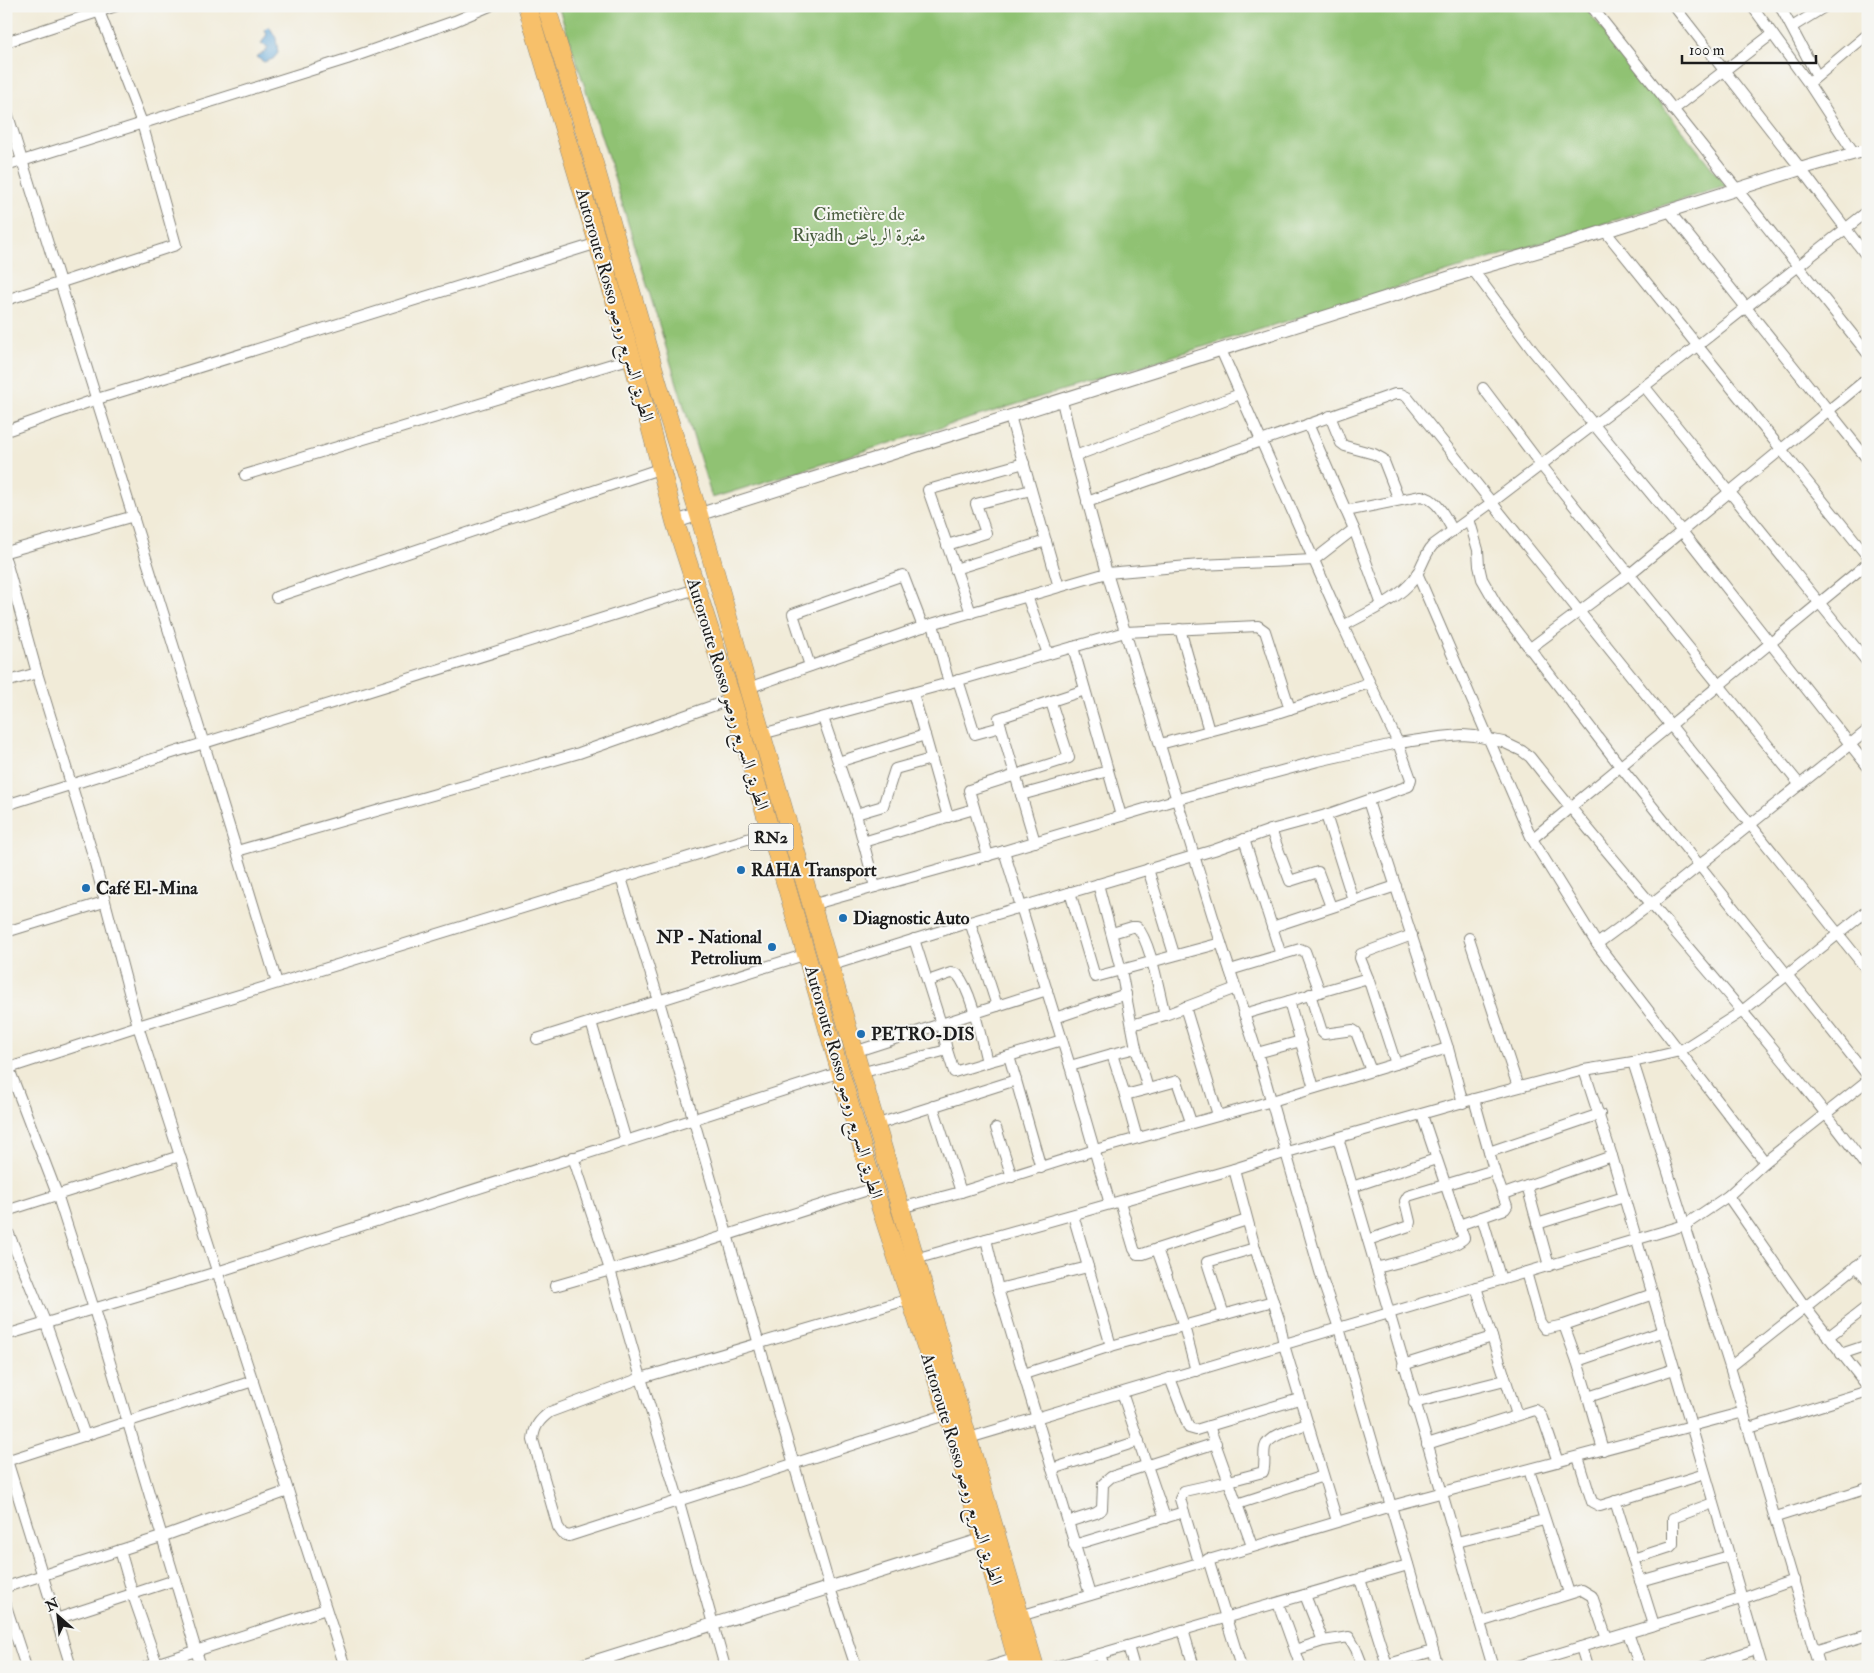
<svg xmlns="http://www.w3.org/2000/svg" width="1874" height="1673" font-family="'IM FELL Double Pica',Amiri,serif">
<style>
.green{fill:#90c273;stroke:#566f48}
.water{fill:#63a7d8;stroke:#40627a}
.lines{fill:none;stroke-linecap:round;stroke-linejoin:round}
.minor-casing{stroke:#86847a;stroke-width:12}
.tertiary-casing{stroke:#86847a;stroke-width:14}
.trunk-casing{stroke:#86847a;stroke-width:19}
.minor{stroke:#fff;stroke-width:10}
.tertiary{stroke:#fff;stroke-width:12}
.trunk{stroke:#f7c06b;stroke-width:18}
.poi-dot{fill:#1f6fb2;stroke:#f6f6f2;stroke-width:2}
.labels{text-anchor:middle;stroke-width:4;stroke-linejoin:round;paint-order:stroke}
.shield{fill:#f6f6f2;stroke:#5d5d5c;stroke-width:1}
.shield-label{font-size:16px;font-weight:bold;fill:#1c1c1c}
.park-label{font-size:18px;fill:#4a5e3f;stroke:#f6f6f2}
.street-label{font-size:18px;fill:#1c1c1c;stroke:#f6f6f2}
.poi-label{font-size:18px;font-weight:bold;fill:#1c1c1c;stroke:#f6f6f2;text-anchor:start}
</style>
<rect width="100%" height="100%" fill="#f6f6f2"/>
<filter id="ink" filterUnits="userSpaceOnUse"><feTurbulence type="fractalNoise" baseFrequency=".02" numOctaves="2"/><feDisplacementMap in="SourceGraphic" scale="10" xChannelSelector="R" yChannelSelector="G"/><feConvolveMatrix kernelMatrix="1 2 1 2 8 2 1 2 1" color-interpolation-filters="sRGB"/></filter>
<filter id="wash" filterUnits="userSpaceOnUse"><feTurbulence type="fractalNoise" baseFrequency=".0096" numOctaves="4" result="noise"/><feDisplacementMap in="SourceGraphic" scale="20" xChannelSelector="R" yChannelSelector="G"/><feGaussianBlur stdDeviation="1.12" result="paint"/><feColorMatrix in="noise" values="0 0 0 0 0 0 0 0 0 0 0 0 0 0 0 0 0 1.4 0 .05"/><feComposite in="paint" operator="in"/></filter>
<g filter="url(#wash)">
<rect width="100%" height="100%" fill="#f1ebd8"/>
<!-- green -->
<path class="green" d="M558,6H1584L1726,186L712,498L606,151Z"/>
<!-- water -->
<path class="water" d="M269,26L276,38L278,53L273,59L264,62L256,57L265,52L268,47L261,44L267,34L265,30Z"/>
</g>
<g filter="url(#ink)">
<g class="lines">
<defs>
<g id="minor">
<path d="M1591,6L1868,354"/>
<path d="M1674,6L1801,169L1868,258"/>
<path d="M1752,6L1809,84L1854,153"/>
<path d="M1780,6L1817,76"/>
<path d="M1792,27L1826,6"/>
<path d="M6,42L116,6"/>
<path d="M1813,80L1868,34"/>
<path d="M6,109L204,744L277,983"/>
<path d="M1673,110L1772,34"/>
<path d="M6,166L347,59L455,21L490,6"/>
<path d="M1669,211L1868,460"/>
<path d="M1605,231L1868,557"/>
<path d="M1473,270L1533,351L1681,530L1868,767"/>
<path d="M6,300L176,245L142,123L97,6"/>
<path d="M1644,386L1868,663"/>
<path d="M1483,388L1541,465L1800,785"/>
<path d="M1062,401L1075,456L1107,573L1221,943L1261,1065L1323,1282L1339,1328L1438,1667"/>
<path d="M1010,416L1059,587"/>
<path d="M1330,416L1341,443L1345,446L1374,454L1383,459L1399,500"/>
<path d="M1308,424L1354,529L1382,605"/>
<path d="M6,431L97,399L598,243"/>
<path d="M1075,456L1240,394"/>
<path d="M245,475L632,358"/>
<path d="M1087,502L1395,394H1401L1407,397L1868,971"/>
<path d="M1346,511L1421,496C1438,499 1444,516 1453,530"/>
<path d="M1469,519L1478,550L1479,566L1482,579L1498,607L1620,766L1868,1076"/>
<path d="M947,545L986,533L976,504L1031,490"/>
<path d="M6,552L134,516"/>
<path d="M6,561L37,673L92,852L138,1026L345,1667"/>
<path d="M955,569L1046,541"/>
<path d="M1417,573L1532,839L1597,944L1650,905L1868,730"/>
<path d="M1027,596L1048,654"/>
<path d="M276,597L662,468"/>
<path d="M971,613L928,490L1024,463"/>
<path d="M933,624L949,683"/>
<path d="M1343,626C1365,614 1399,599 1414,579C1422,568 1424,555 1433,545L1491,503L1697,346L1868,211"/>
<path d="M1180,629L1209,731"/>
<path d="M1073,647L1121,816"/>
<path d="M1529,649L1631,573L1868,378"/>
<path d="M810,666L793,614L903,575L923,627"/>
<path d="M958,680L975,734L1001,727L999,718L1085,690"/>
<path d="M6,682L37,673"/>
<path d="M748,688L928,625L1107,573L1200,565L1314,560L1354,529"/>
<path d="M913,693L948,817"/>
<path d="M823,718L856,814"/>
<path d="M1001,727L1035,842"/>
<path d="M762,734L949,683L1125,632L1258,626L1265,631L1290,709"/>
<path d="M1160,744L1274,714L1369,683"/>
<path d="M838,762L925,735"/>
<path d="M1021,795L1108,771"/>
<path d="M1368,801L1448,1048L1463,1103"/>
<path d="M6,805L696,589"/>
<path d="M1326,815L1353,900"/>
<path d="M1271,830L1290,881L1318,872L1331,907"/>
<path d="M1244,839L1281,955"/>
<path d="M1532,839L1868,563"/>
<path d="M863,842L974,809"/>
<path d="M237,851L579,753L732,699"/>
<path d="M1004,851L1070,1066L1110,1204"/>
<path d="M988,856L969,790L1069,758L1051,702"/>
<path d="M1148,869L1174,954"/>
<path d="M621,878L659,1001L830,1588L856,1667"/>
<path d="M1098,884L1121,970L1136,1048L1148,1089L1125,1095L1137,1138"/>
<path d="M875,887L856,814L883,806L895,769L931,759"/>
<path d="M1070,892L1095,977L1221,943"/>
<path d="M811,905L1004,851L1178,799L1318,761L1398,743L1440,737L1462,735L1475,736L1503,742L1522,751L1530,757C1640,897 1762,1026 1868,1169"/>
<path d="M1272,927L1396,886"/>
<path d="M6,932L104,902"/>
<path d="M1112,933L1132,927H1137C1151,942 1159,993 1165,1015L1236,988"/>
<path d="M1469,938L1518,1087"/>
<path d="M914,939L941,1024L997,1006"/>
<path d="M1597,944L1765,1162"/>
<path d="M829,966L970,922"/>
<path d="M1230,970L1300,949L1305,951L1320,992"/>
<path d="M1368,978L1360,958L1361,954L1412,935"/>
<path d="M928,981L951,973L957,974C972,991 981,1039 987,1062L1009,1056"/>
<path d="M1047,990L997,1006L970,922L1214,850L1271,830L1326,815L1409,786L1411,779L1398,743L1343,626L1221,350"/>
<path d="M1310,994L1322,1032L1324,1034L1353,1030L1356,1032L1371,1071"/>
<path d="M1289,1001L1314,1088"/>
<path d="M1185,1007L1218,1115"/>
<path d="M1244,1014L1368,978L1396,1064"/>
<path d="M1055,1018L1126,994"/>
<path d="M591,1022L626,1141"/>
<path d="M1132,1025L1165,1015"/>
<path d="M537,1039L807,954"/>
<path d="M947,1050L954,1072L987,1062"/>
<path d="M854,1052L941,1024L947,1050L860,1073"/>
<path d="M1257,1053L1301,1041"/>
<path d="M6,1061L57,1194L94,1309L201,1667"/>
<path d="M1633,1062L1730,1367L1819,1667"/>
<path d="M1070,1066L1112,1054"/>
<path d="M6,1069L138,1026L770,832"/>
<path d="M1148,1089L1177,1081L1191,1122"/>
<path d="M1125,1095L1112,1054L1136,1048"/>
<path d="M933,1106L961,1192"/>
<path d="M1422,1115L1459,1225"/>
<path d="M875,1125L1016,1080"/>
<path d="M996,1128L1012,1177"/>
<path d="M1338,1138L1493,1667"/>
<path d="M1489,1152L1600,1114"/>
<path d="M1612,1156L1762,1667"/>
<path d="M573,1157L610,1270L641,1378L679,1502L725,1667"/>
<path d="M1860,1158L1868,1151"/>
<path d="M1041,1168L1009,1056L1062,1040"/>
<path d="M1234,1169L1255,1248L1279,1319L1284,1345L1337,1521"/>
<path d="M1527,1186L1549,1266"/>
<path d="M1352,1187L1436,1159"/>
<path d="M1504,1194L1612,1156L1584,1070"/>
<path d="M1728,1196L1805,1307L1868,1387"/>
<path d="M1120,1202L1134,1249L1137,1254H1143L1157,1249L1184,1326L1196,1371"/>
<path d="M900,1208L961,1192L1095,1150L1272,1101L1448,1048"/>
<path d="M6,1211L180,1156"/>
<path d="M1073,1215L1111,1346"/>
<path d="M1482,1217L1501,1280"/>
<path d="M1537,1224L1624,1197"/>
<path d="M6,1227L46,1324L85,1436"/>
<path d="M986,1239L998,1289L1090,1595"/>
<path d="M1368,1240L1409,1226L1410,1222L1405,1201L1408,1196L1494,1170"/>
<path d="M1157,1249L1247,1220"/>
<path d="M915,1259L1234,1169L1287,1152L1474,1099L1584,1070L1633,1062L1680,1051L1741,1012L1868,910"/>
<path d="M1856,1266L1868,1280"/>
<path d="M1376,1268C1394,1263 1453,1250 1464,1238L1459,1225L1505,1209L1507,1206L1494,1170L1474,1099"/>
<path d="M1526,1272L1540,1322L1545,1329L1564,1325L1653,1294"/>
<path d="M555,1286L687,1248L874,1188"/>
<path d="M1476,1287L1517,1415"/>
<path d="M998,1289L1088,1267"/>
<path d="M910,1299L641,1378L550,1412C539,1420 534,1427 533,1440L558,1527L563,1534L569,1536L948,1414"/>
<path d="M1224,1315L1207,1262L1255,1248"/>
<path d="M1564,1325L1577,1361"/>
<path d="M6,1335L217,1272L841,1072"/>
<path d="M1828,1337L1868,1306"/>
<path d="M1841,1354L1868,1345"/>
<path d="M1403,1365L1492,1337"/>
<path d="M1730,1367L1868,1257"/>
<path d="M1024,1374L1111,1346L1273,1301"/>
<path d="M1170,1378L1189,1428L1196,1430L1209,1426"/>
<path d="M1122,1393L1165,1518"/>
<path d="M1588,1397L1577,1361L1664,1331"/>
<path d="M1414,1403L1505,1380"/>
<path d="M1749,1428L1868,1391"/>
<path d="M969,1438L1685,1225L1728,1196L1765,1162L1868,1080"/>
<path d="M1427,1444L1535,1410L1539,1412L1543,1418L1558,1462"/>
<path d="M1603,1450L1588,1397L1674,1369"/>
<path d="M6,1457L71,1667"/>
<path d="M1578,1457L1592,1502L1600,1506L1705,1474"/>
<path d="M6,1461L253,1381"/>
<path d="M1052,1469L1139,1441"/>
<path d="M1529,1470L1569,1593"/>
<path d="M1615,1501L1654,1625"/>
<path d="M1237,1504L1323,1476"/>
<path d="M1184,1512L1180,1499L1184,1491L1229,1481L1263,1472C1266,1463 1263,1455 1265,1447C1268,1435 1296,1428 1307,1424"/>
<path d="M1776,1517L1868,1488"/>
<path d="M1068,1522L1096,1513L1102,1509L1103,1484L1111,1477L1216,1443"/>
<path d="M1457,1542L1544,1520"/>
<path d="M1074,1545L1184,1512L1199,1562"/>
<path d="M1252,1546L1209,1426L1299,1399"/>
<path d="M120,1550L133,1595L158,1667"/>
<path d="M1208,1559L1241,1667"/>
<path d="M1633,1559L1670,1547L1673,1544V1518L1713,1503"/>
<path d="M1360,1579L1387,1665"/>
<path d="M1640,1581L1729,1556"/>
<path d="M6,1587L161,1537L288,1491"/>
<path d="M1305,1595L1323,1641"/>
<path d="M1278,1603L1301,1667"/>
<path d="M6,1606L26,1667"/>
<path d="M1020,1616L1391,1506L1744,1412"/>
<path d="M56,1619L175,1580"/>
<path d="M1480,1622L1582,1590L1592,1596L1607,1639"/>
<path d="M1183,1630L1194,1667"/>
<path d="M1628,1633L1640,1667"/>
<path d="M1128,1646L1134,1667"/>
<path d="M1581,1647L1587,1667"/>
<path d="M1295,1650L1323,1641L1349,1637L1356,1649L1363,1667"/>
<path d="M1814,1651L1868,1635"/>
<path d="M1100,1654L1104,1667"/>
<path d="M146,1667L326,1609"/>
<path d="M989,1667L1017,1658"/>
<path d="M1055,1667L1408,1565"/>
<path d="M1379,1667L1433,1651"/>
<path d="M1514,1667L1741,1599L1794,1580"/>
<path d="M1702,1667L1756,1649"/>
</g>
<g id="tertiary">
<path d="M675,522L1473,270L1571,242L1810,166L1859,152H1868"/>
<path d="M577,1667L984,1539"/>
</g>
<g id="trunk">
<path d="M527,6L632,358L675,522L732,699L874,1188L948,1414L1019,1667"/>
<path d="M546,6L580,115L661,394L699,515L748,688L1035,1667"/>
</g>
</defs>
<!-- minor casing -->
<use href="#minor" class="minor-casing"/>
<!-- tertiary casing -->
<use href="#tertiary" class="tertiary-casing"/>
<!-- trunk casing -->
<use href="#trunk" class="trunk-casing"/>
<!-- minor -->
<use href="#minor" class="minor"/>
<!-- tertiary -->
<use href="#tertiary" class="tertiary"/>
<!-- trunk -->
<use href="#trunk" class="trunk"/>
</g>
</g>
<!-- markers -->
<g class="poi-dot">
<circle cx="741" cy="870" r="5"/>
<circle cx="86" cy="888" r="5"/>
<circle cx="843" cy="918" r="5"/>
<circle cx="772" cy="947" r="5"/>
<circle cx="861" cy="1034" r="5"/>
</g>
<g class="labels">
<!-- shield labels -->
<rect class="shield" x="748.5" y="823.5" width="45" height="27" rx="4"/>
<g class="shield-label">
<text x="771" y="843">RN2</text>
</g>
<!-- park labels -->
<g class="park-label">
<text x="859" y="220">Cimetière de<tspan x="859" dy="21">Riyadh مقبرة الرياض</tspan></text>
</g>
<!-- street labels -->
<g class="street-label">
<text transform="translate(615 305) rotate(74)" y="6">Autoroute Rosso الطريق السريع روصو</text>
<text transform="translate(728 694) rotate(73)" y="6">Autoroute Rosso الطريق السريع روصو</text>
<text transform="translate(844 1082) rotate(74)" y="6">Autoroute Rosso الطريق السريع روصو</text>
<text transform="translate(962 1469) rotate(73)" y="6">Autoroute Rosso الطريق السريع روصو</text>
</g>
<!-- poi labels -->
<g class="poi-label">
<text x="751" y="876">RAHA Transport</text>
<text x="96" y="894">Café El-Mina</text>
<text x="853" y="924">Diagnostic Auto</text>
<text x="762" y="943" text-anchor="end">NP - National<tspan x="762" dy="21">Petrolium</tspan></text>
<text x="871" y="1040">PETRO-DIS</text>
</g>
</g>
<!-- margin -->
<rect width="1874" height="1673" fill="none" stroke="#f6f6f2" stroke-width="25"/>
<!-- north arrow -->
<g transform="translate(58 1616) rotate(333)" stroke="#f6f6f2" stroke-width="4" paint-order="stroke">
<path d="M0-4L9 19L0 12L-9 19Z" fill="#1c1c1c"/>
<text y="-8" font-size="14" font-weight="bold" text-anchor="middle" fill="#1c1c1c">N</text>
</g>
<!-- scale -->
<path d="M1682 55v8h134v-8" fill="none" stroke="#1c1c1c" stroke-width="2.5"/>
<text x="1689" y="55" font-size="15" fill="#1c1c1c" stroke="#f6f6f2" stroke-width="4" paint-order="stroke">100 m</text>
</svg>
